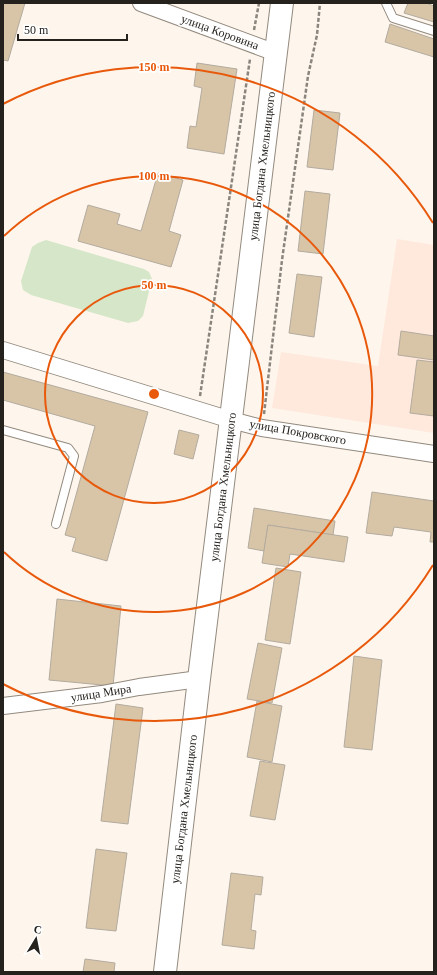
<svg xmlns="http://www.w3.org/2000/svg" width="437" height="975" font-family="'Times New Roman',serif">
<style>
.education{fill:#ffe8dc}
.green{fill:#d6e6c9}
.building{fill:#d8c5a7;stroke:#b3ab9f}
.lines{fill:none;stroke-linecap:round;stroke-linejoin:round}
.lane-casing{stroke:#938a7f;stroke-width:10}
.street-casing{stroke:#938a7f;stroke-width:18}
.secondary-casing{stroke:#938a7f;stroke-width:24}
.path{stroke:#8a857e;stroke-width:2.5;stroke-dasharray:4 2;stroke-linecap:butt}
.lane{stroke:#fff;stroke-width:8}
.street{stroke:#fff;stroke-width:16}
.secondary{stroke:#fff;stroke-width:22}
.ring{fill:none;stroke:#e8590c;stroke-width:2}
.labels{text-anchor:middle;stroke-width:3.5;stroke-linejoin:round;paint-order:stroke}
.street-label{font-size:12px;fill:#25211d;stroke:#fff}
.centre{fill:#e8590c;stroke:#fff;stroke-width:2}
.ring-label{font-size:12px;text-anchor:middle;font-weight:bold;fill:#e8590c;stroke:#fff;stroke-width:3.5;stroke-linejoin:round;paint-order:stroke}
</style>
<rect width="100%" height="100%" fill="#fef6ec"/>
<!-- education -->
<path class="education" d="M397,239L434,245V433L272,408L281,352L378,366Z"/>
<!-- green -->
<path class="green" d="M46,240L144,269L149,272L152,279L143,316L138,321L128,323L31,295L23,290L21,281L32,247L38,243Z"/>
<!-- building -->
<g class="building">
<path d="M3,3H25L8,61L3,60Z"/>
<path d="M408,3H426L434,6V22L404,13Z"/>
<path d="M390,24L434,39V57L385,42Z"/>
<path d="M197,63L237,69L224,154L187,148L190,126L196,127L202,88L194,86Z"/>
<path d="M314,110L340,113L333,170L307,167Z"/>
<path d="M158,173L183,180L169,231L181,235L171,267L78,241L88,205L120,214L117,224L141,231Z"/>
<path d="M305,191L330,194L323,254L298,251Z"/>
<path d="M297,274L322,277L314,337L289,333Z"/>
<path d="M401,331L434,336V360L398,355Z"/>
<path d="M417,360L434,362V416L410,413Z"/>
<path d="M3,372L148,412L107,561L72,551L76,538L65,535L95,426L3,400Z"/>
<path d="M179,430L199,435L193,459L174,454Z"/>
<path d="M372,492L434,501V542H430L431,532L394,527L392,536L366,533Z"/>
<path d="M254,508L335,521L333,535L268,525L264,551L248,548Z"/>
<path d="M268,525L348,537L344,562L290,554L288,567L262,563Z"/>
<path d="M276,568L301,572L290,644L265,640Z"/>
<path d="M57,599L121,606L113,686L49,680Z"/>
<path d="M258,643L282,648L272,703L247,699Z"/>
<path d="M354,656L382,660L372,750L344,747Z"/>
<path d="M257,701L282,706L272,762L247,757Z"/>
<path d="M116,704L143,708L128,824L101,821Z"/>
<path d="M260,761L285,765L275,820L250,816Z"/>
<path d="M96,849L127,853L116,931L86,928Z"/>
<path d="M231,873L263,877L261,895L255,894L251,930L256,931L254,949L222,945Z"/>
<path d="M85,959L115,963L114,972H83Z"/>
</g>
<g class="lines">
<defs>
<g id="lane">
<path d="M386,3L393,18L434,31"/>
<path d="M3,430L68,448L74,456L56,524"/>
</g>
<g id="street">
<path d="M141,3L276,53"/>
<path d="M3,350L231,420L262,428L434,454"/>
<path d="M3,706L102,694L139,687L199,679"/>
</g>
<path id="secondary" d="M165,972L199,679L282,3"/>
</defs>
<!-- lane casing -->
<use href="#lane" class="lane-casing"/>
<!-- street casing -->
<use href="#street" class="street-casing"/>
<!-- secondary casing -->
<use href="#secondary" class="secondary-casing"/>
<!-- path -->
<g class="path">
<path d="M254,30L259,3"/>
<path d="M200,396L250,59"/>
<path d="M264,414L282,260L308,76L317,35L320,3"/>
</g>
<!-- lane -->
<use href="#lane" class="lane"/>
<!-- street -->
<use href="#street" class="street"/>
<!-- secondary -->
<use href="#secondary" class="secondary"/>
</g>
<!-- distance rings -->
<g class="ring">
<circle cx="154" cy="394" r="109"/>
<path d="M4 236A218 218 0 1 1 4 552"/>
<path d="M433 565A327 327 0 0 1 3 684M3 104A327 327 0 0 1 433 223"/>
</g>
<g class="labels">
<!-- street labels -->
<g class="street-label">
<text transform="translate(220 32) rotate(20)" y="4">улица Коровина</text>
<text transform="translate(262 166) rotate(-83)" y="4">улица Богдана Хмельницкого</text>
<text transform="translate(298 432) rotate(10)" y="4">улица Покровского</text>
<text transform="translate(223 487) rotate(-83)" y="4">улица Богдана Хмельницкого</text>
<text transform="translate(101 693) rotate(-9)" y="4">улица Мира</text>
<text transform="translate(184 809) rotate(-83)" y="4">улица Богдана Хмельницкого</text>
</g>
</g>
<circle cx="154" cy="394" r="6" class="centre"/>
<g class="ring-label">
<text x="154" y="71">150 m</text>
<text x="154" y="180">100 m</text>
<text x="154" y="289">50 m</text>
</g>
<!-- border -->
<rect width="437" height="975" fill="none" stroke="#25211d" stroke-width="8"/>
<!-- north arrow -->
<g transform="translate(36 939) rotate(10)" stroke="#ffffff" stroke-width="3" paint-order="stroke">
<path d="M0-3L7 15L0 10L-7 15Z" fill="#25211d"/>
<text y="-6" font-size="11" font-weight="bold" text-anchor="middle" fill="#25211d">С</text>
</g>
<!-- scale -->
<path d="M18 34v6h109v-6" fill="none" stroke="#25211d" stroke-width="2"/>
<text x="24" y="34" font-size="12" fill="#25211d" stroke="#ffffff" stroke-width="3" paint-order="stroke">50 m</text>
</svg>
